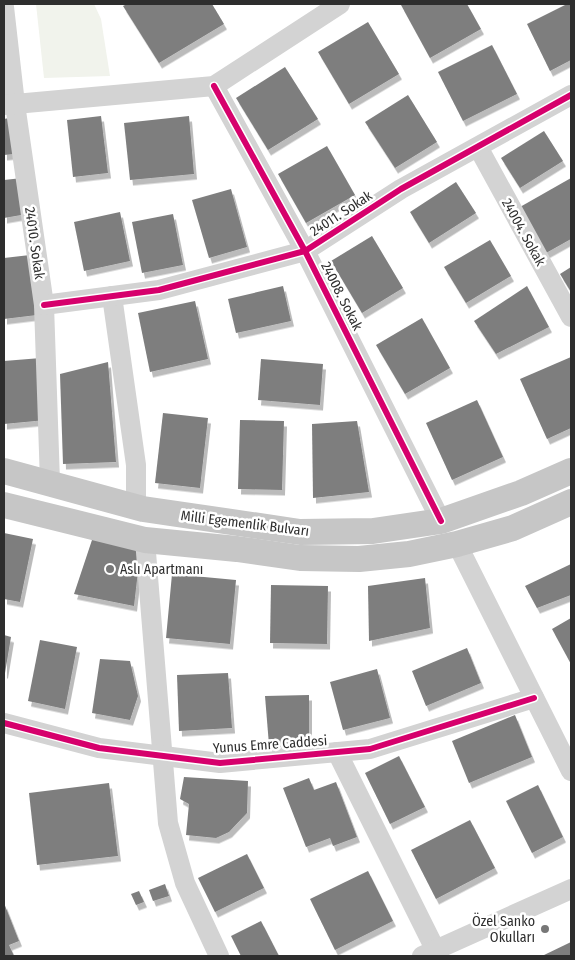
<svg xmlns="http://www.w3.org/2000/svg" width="575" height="960" font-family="'Fira Sans Condensed',sans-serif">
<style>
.green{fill:#f1f3ec}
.building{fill:#7e7e7e;filter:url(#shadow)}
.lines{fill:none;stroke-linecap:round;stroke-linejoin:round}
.minor{stroke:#d3d3d3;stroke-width:20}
.major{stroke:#c6c6c6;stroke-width:26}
.cycleway-casing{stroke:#fff;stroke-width:9}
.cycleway{stroke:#d6006c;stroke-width:6}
.poi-dot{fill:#777;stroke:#fff;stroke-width:2}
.labels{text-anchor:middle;stroke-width:5;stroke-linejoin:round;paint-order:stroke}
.street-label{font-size:14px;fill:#2e2e2e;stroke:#fff}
.poi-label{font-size:14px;fill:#2e2e2e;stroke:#fff;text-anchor:start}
</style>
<defs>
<filter id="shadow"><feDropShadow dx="3" dy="5.5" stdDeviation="0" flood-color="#0004"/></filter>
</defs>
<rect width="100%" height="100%" fill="#fff"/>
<!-- green -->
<path class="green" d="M36,4H94L101,19L110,76L44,78Z"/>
<!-- building -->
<g class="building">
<path d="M127,4H212L224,24L159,63L123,6Z"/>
<path d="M402,4H467L481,29L430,58L401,5Z"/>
<path d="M567,4H571V60L550,71L527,24Z"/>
<path d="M368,22L399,74L349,104L318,52Z"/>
<path d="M492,45L517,94L463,121L438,72Z"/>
<path d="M285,67L318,119L268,150L236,98Z"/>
<path d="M408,95L437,142L395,168L365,122Z"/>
<path d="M101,116L108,173L73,177L67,120Z"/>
<path d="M189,116L194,174L130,180L124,123Z"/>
<path d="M9,118L14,154L4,155V119Z"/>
<path d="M544,131L563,161L520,188L501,158Z"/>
<path d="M327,146L355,195L306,223L278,174Z"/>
<path d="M22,178L27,214L4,218V180Z"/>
<path d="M571,178V239L546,253L520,207Z"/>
<path d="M456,182L476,213L429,243L410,212Z"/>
<path d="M231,189L247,247L209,258L192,200Z"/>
<path d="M120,212L130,261L84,271L74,222Z"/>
<path d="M173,214L183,265L142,273L132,222Z"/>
<path d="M372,236L403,288L362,313L331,261Z"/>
<path d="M490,240L511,276L466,303L444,267Z"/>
<path d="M30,255L37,315L4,319V258Z"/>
<path d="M571,267V292L560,274Z"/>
<path d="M283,286L291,321L236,333L228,299Z"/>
<path d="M527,286L549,327L496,354L474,321Z"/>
<path d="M195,301L208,359L150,372L138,313Z"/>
<path d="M422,318L450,368L405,394L376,345Z"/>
<path d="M571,357V428L547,439L520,379Z"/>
<path d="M41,358L46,420L4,424V361Z"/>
<path d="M261,359L323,364L320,405L258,400Z"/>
<path d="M108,362L116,462L63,464L60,374Z"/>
<path d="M477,400L503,457L452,480L426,423Z"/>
<path d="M163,413L208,418L200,488L155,483Z"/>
<path d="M240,420L284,421L282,490L238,489Z"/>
<path d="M357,421L369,492L313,498L312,424Z"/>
<path d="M4,533L33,539L20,602L4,599Z"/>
<path d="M94,534L141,545L134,606L74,594Z"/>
<path d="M571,564V595L537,608L525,586Z"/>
<path d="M172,574L236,580L230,644L166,638Z"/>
<path d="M425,578L430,628L369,641L368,586Z"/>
<path d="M271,585L328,586L327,644L270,643Z"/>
<path d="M571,618V664L552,629Z"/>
<path d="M4,635L11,637L5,673H4Z"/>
<path d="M40,640L77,647L65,709L28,701Z"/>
<path d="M467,648L481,683L426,706L412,671Z"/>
<path d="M100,659L130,661L138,696L130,720L92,713Z"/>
<path d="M377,669L390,718L343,730L330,682Z"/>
<path d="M228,673L232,728L179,731L177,675Z"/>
<path d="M309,695V740L269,745L265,696Z"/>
<path d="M515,715L532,757L469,783L452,741Z"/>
<path d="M399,756L425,807L390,824L365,773Z"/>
<path d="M184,777L248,781L247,813L229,832L216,838L186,835L189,804L180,799Z"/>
<path d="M309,778L314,790L336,782L357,837L333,846L330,838L306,847L283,788Z"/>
<path d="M109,783L118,856L37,865L29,793Z"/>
<path d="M538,785L563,837L532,853L506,801Z"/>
<path d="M470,820L495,868L436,899L411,850Z"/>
<path d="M247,854L264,888L215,912L198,878Z"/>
<path d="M368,871L393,921L335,950L310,899Z"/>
<path d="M165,884L169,896L153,901L149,890Z"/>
<path d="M139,891L144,902L136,905L131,894Z"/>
<path d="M4,903L19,941L9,945L14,956H4Z"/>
<path d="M261,921L279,956H241L231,936Z"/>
<path d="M571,942V956H542Z"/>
</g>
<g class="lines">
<!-- minor -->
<g class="minor">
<path d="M4,7L15,104L44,305L50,482"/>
<path d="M214,86L305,251L441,521"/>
<path d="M4,105L214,86L340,4"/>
<path d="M478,147L571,317"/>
<path d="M112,296L136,465V507"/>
<path d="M44,305L159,290L305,251L401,189L571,95"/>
<path d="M145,540L168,823L185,883L219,956"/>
<path d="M457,544L571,771"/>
<path d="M4,723L99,748L220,763L370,749L534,698"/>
<path d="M337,752L435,949"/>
<path d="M422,956L571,889"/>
</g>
<!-- major -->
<g class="major">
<path d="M4,471L143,509L300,532L373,531L441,521L521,493L571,471"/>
<path d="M4,505L145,540L237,549L300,558L359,559L409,554L457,544L513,528L571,502"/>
</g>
<defs>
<g id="cycleway">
<path d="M214,86L305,251L441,521"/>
<path d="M44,305L159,290L305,251L401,189L571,95"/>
<path d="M4,723L99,748L220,763L370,749L534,698"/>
</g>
</defs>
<!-- cycleway casing -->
<use href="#cycleway" class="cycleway-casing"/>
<!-- cycleway -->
<use href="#cycleway" class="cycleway"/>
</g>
<!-- markers -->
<g class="poi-dot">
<circle cx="110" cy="569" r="5"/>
<circle cx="545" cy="929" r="5"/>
</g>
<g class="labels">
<!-- street labels -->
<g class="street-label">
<text transform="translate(341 213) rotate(-33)" y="5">24011. Sokak</text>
<text transform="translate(524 232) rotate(61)" y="5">24004. Sokak</text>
<text transform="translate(35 243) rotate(82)" y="5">24010. Sokak</text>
<text transform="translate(342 296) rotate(63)" y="5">24008. Sokak</text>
<text transform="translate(245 523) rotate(7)" y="5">Milli Egemenlik Bulvarı</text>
<text transform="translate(270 744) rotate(-4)" y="5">Yunus Emre Caddesi</text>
</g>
<!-- poi labels -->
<g class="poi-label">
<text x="120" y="574">Aslı Apartmanı</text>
<text x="535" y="926" text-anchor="end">Özel Sanko<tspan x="535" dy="16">Okulları</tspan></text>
</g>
</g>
<!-- border -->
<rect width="575" height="960" fill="none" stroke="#2e2e2e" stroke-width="10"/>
</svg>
